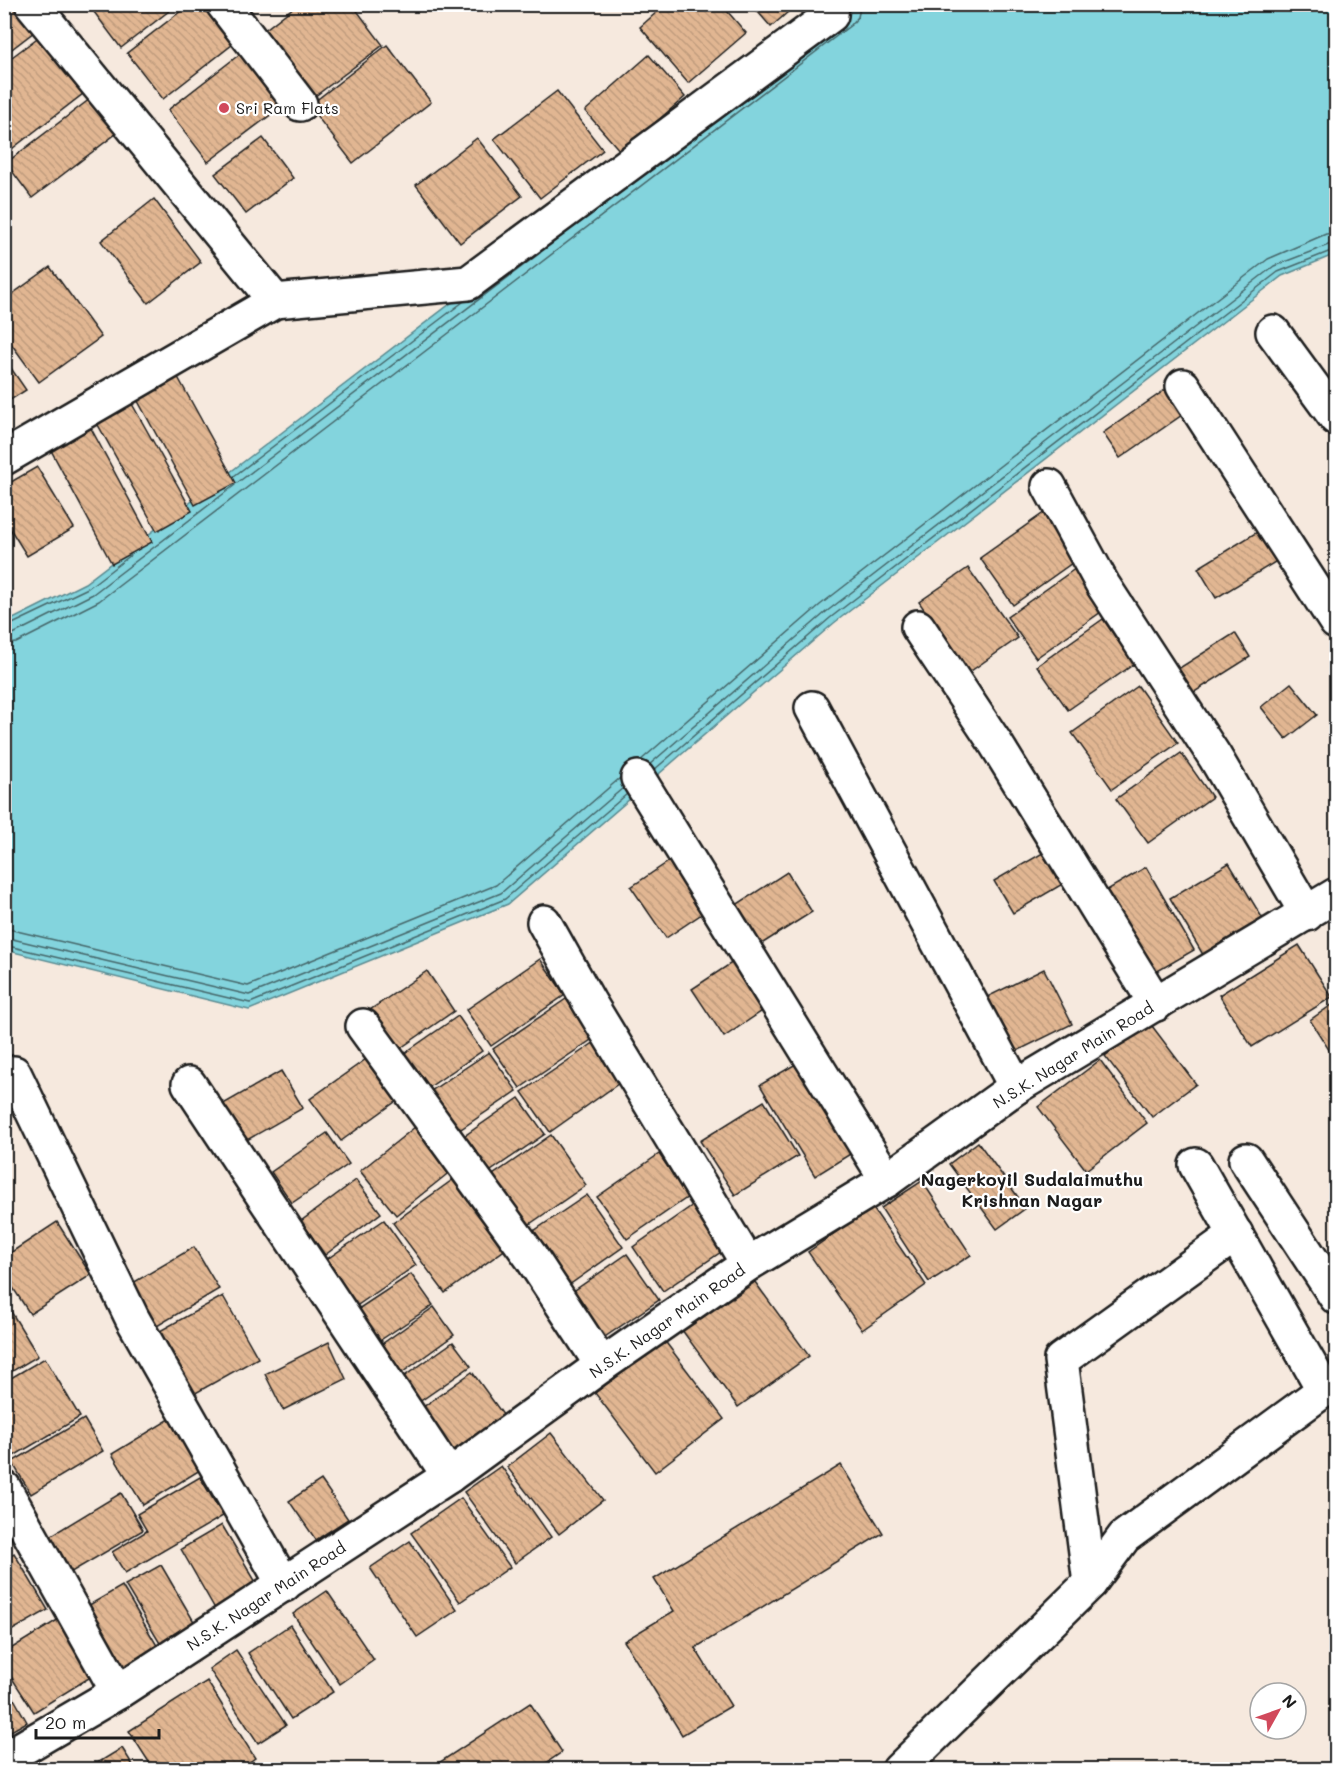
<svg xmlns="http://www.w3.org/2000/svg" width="1341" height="1774" font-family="Mali,sans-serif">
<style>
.water{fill:#83d4dd;stroke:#5a8a90;stroke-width:1.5}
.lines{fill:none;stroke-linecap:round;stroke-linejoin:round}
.shore{stroke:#456669;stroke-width:1.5}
.building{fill:url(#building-back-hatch);stroke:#1c1c1c;stroke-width:1.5}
.minor-casing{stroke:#1c1c1c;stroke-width:38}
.minor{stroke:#fff;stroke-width:33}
.poi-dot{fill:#d1495b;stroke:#fff;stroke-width:2}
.labels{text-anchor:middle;stroke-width:4.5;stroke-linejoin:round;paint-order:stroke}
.poi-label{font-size:16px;fill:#1c1c1c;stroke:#fff;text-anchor:start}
.street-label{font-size:16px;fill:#1c1c1c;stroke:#fff}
.neighbourhood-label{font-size:18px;font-weight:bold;fill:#1c1c1c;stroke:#fff}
</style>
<defs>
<pattern id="building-back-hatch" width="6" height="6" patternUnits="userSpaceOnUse" patternTransform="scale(1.5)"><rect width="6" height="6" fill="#e1b692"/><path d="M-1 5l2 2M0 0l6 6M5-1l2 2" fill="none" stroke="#c09c7d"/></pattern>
</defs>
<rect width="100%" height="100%" fill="#f6e9de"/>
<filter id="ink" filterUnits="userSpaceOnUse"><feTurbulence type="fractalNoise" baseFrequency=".0167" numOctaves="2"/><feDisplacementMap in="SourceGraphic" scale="12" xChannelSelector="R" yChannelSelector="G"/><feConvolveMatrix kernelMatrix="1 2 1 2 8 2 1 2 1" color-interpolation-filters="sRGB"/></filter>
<g filter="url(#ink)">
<!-- water -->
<path class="water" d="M841,5H1336V254L1282,276L834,623L508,904L249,1010L5,950V623L85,583Z"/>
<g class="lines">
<!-- shore -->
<g class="shore">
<path d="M234,476L463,302"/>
<path d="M237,483L540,253"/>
<path d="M4,628L88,588L131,555"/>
<path d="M4,636L13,634L93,594L235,485"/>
<path d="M4,645L16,643L99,601L851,25L858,17L861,4"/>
<path d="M640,761L820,605L1268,259L1326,234L1336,233"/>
<path d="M649,765L826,612L1274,266L1336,242"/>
<path d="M654,770L830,618L1278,272L1336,249"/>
<path d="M4,928L248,986L496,885L620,778"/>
<path d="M4,937L249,995L501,893L623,788"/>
<path d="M4,945L250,1003L505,899L627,794"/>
</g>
</g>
<!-- building -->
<g class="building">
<path d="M4,4H27L43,25L4,55Z"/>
<path d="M88,4H178L121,48Z"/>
<path d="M190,4H203L233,44L163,99L127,53Z"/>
<path d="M298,4H352L383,45L314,97L262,32Z"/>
<path d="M666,4H721L746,33L688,83L640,27Z"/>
<path d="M751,4H797L771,27Z"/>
<path d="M44,33L88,90L4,155V63Z"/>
<path d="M387,45L431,102L353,163L309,106Z"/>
<path d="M240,54L281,107L208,162L168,110Z"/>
<path d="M649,55L685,97L621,152L585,111Z"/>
<path d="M557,91L603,150L540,198L494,139Z"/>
<path d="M90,99L117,133L32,198L6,163Z"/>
<path d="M263,138L293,178L246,214L215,174Z"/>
<path d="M477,138L522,196L460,243L416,185Z"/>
<path d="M154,199L201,262L148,303L101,241Z"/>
<path d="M50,267L101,337L39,382L4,334V300Z"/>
<path d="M4,358L26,390L4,404Z"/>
<path d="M174,370L236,483L195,505L133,392Z"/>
<path d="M1165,390L1182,415L1120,458L1103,433Z"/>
<path d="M127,395L192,511L157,531L92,414Z"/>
<path d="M86,419L152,542L112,564L46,441Z"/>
<path d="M37,467L74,528L27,556L4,519V486Z"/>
<path d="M1045,512L1079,558L1013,605L980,558Z"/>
<path d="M1262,529L1280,559L1216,598L1198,568Z"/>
<path d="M1079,566L1108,607L1036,658L1007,617Z"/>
<path d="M968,568L1018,638L968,673L919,602Z"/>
<path d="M1103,619L1134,664L1068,710L1037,666Z"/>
<path d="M1235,633L1250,657L1185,698L1170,674Z"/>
<path d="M1291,683L1317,715L1286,739L1261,707Z"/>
<path d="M1138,686L1178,743L1112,789L1072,733Z"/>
<path d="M1181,753L1212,797L1148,843L1116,799Z"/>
<path d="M1048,850L1066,882L1013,913L994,881Z"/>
<path d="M677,856L712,907L666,938L631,887Z"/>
<path d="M1229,863L1266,924L1206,960L1170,898Z"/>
<path d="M1146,867L1194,950L1144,979L1097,896Z"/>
<path d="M787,872L812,912L755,948L730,909Z"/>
<path d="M1299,945L1332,997L1252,1047L1219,995Z"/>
<path d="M739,958L771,1005L724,1037L692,989Z"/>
<path d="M540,959L565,995L491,1046L466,1010Z"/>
<path d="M1044,969L1072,1024L1015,1052L987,997Z"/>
<path d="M427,971L454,1011L395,1052L367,1012Z"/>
<path d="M566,999L594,1038L520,1088L493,1049Z"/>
<path d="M1336,1002V1049L1331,1053L1310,1020Z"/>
<path d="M458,1016L482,1051L425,1090L402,1055Z"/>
<path d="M1149,1022L1196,1084L1152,1117L1105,1056Z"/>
<path d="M595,1042L622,1081L550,1132L522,1092Z"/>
<path d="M376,1052L406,1094L341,1141L310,1099Z"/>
<path d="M489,1052L517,1091L455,1133L428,1093Z"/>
<path d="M806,1058L860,1148L815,1176L760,1085Z"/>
<path d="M1100,1060L1147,1123L1086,1170L1038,1107Z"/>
<path d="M281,1071L303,1108L240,1144L218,1107Z"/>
<path d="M519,1098L545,1134L485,1175L460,1139Z"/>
<path d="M764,1101L798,1156L735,1195L700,1141Z"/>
<path d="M425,1119L461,1163L396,1215L360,1171Z"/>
<path d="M327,1133L349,1164L292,1203L271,1172Z"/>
<path d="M551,1135L586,1185L524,1228L490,1177Z"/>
<path d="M978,1142L1026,1208L997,1229L949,1164Z"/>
<path d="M659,1154L688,1197L627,1239L597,1197Z"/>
<path d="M462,1173L514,1243L445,1293L393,1223Z"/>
<path d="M356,1180L381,1213L325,1255L301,1221Z"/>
<path d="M922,1181L971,1255L929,1282L881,1208Z"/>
<path d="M587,1195L623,1247L562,1290L525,1237Z"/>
<path d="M693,1205L724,1250L663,1291L633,1247Z"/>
<path d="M872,1207L926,1285L862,1330L808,1252Z"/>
<path d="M384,1220L416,1265L352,1309L320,1264Z"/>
<path d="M57,1222L91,1275L30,1314L4,1274V1257Z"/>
<path d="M194,1247L219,1289L152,1329L126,1287Z"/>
<path d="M627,1254L659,1300L593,1345L562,1299Z"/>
<path d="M411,1274L433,1305L370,1347L349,1315Z"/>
<path d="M755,1282L809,1356L738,1407L679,1326L731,1295L733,1298Z"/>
<path d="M223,1296L258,1358L185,1399L149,1337Z"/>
<path d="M4,1300L38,1356L4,1376Z"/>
<path d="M434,1307L454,1335L392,1380L372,1351Z"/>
<path d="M664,1340L724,1419L655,1472L595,1393Z"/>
<path d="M329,1342L346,1379L283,1410L265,1374Z"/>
<path d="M453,1342L471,1366L409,1409L392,1385Z"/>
<path d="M45,1358L80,1417L12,1457L4,1445V1382Z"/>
<path d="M472,1372L504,1416L444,1459L412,1415Z"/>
<path d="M173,1417L205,1467L143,1505L112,1454Z"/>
<path d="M84,1419L103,1451L31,1494L12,1462Z"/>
<path d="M551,1433L603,1500L559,1534L507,1467Z"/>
<path d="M841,1465L883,1533L695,1648L731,1706L682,1735L624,1641L674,1611L654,1579Z"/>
<path d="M501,1466L551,1537L515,1563L464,1492Z"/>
<path d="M200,1477L223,1516L125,1573L112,1552L147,1531L137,1514Z"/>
<path d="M321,1480L348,1519L316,1540L289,1501Z"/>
<path d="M121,1493L143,1530L68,1574L47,1538Z"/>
<path d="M461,1498L510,1567L460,1602L411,1533Z"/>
<path d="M4,1523L12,1535L4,1539Z"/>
<path d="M222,1525L260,1589L218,1614L181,1549Z"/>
<path d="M410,1541L457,1610L417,1637L370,1568Z"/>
<path d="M14,1553L48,1610L4,1635V1559Z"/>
<path d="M161,1565L196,1625L161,1645L125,1585Z"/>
<path d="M122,1586L159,1649L121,1671L84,1608Z"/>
<path d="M327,1591L374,1660L340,1684L293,1614Z"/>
<path d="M67,1614L102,1670L34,1712L4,1666V1653Z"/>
<path d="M290,1625L333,1692L291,1719L248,1653Z"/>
<path d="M236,1650L286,1725L258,1743L209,1669Z"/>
<path d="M4,1681L27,1722L4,1735Z"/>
<path d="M207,1681L255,1758L238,1770H154L129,1731Z"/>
<path d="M530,1703L562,1752L536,1770H428Z"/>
<path d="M122,1748L136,1770H86Z"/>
</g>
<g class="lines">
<defs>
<g id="minor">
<path d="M32,4L275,301"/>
<path d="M223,4L300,104"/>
<path d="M1273,332L1336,418"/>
<path d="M1183,386L1336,622"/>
<path d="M4,458L275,301L468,283L831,15L832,4"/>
<path d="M1049,486L1103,585L1215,757L1307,914"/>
<path d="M918,627L996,744L1156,1004"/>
<path d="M812,708L1016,1087"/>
<path d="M638,778L887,1180"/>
<path d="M544,922L589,1002L748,1264"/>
<path d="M363,1026L531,1257L602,1365"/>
<path d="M14,1073L132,1318L284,1585"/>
<path d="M189,1084L449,1476"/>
<path d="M1246,1160L1336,1297"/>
<path d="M4,1488L118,1692"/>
<path d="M1090,1583L1061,1360L1236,1234"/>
<path d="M4,1759L118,1692L449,1476L602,1365L748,1264L887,1180L1016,1087L1336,895"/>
<path d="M899,1770L1090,1583L1124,1537L1324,1390L1196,1165"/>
</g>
</defs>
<!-- minor casing -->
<use href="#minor" class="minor-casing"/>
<!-- minor -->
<use href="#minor" class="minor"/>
</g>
</g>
<!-- markers -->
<circle class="poi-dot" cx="224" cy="108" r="6"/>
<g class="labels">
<!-- poi labels -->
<g class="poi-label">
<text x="236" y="114">Sri Ram Flats</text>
</g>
<!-- street labels -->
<g class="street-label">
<text transform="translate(1073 1055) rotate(-32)" y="6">N.S.K. Nagar Main Road</text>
<text transform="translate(667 1321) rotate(-35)" y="6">N.S.K. Nagar Main Road</text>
<text transform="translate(266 1596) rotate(-33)" y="6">N.S.K. Nagar Main Road</text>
</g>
<!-- neighbourhood labels -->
<g class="neighbourhood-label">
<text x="1032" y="1186">Nagerkoyil Sudalaimuthu<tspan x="1032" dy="21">Krishnan Nagar</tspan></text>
</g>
</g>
<!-- margin -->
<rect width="1341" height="1774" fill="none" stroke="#fff" stroke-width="24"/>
<rect x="12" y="12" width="1317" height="1750" fill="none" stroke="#1c1c1c" stroke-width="2" filter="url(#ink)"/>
<!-- north arrow -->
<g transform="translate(1278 1711) rotate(50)"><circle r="28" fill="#ffffff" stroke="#a4a4a4" stroke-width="1.5"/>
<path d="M0-4.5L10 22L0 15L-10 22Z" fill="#d1495b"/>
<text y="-9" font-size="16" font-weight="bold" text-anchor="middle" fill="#1c1c1c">N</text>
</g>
<!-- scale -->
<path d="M36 1729v9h123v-9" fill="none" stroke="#1c1c1c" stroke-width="3"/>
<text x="45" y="1729" font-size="18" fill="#1c1c1c" stroke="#ffffff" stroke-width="4.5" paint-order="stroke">20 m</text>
</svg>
